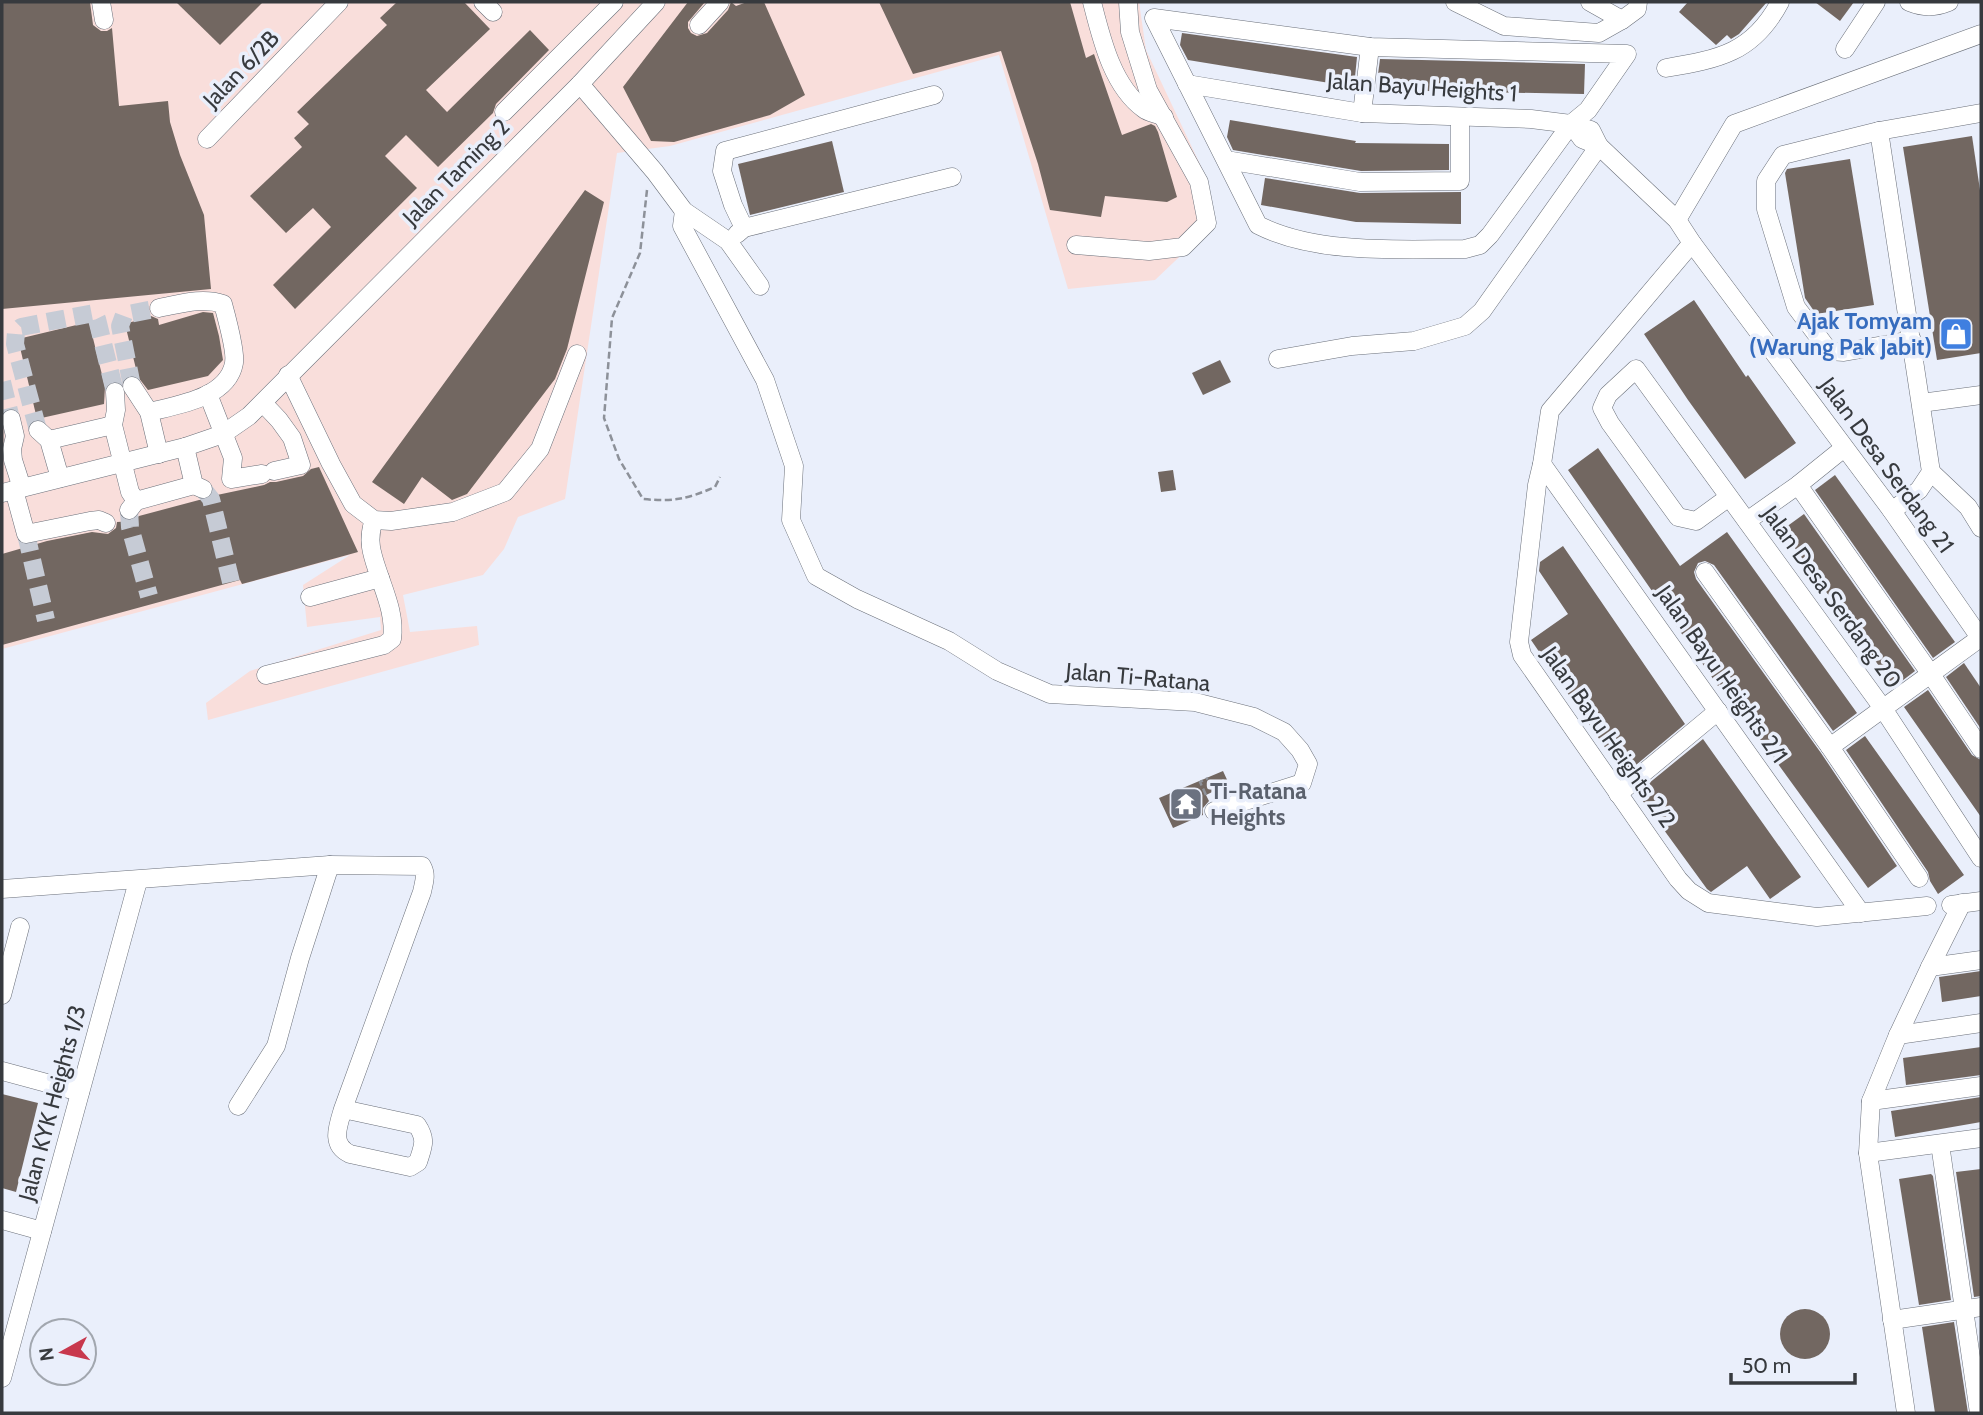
<svg xmlns="http://www.w3.org/2000/svg" width="1983" height="1415" font-family="Cabin,sans-serif">
<style>
.industrial{fill:#f9dedb}
.building{fill:#726761}
.lines{fill:none;stroke-linecap:round;stroke-linejoin:round}
.minor-tunnel{stroke:#c6cbd5;stroke-width:18;stroke-dasharray:18 9;stroke-linecap:butt}
.minor-casing{stroke:#6b707a;stroke-width:19}
.path{stroke:#8d9199;stroke-width:2.5;stroke-dasharray:7 3.5;stroke-linecap:butt}
.minor{stroke:#fff;stroke-width:18}
.labels{text-anchor:middle;stroke-width:7;stroke-linejoin:round;paint-order:stroke}
.street-label{font-size:23px;fill:#373a3e;stroke:#eaeffb}
.shop-label{font-size:23px;font-weight:bold;fill:#366cbe;stroke:#eaeffb;text-anchor:end}
.worship-label{font-size:23px;font-weight:bold;fill:#5b616d;stroke:#eaeffb;text-anchor:start}
</style>
<rect width="100%" height="100%" fill="#eaeffb"/>
<!-- industrial -->
<path class="industrial" d="M2,2H1139L1146,50L1206,177L1213,225L1155,280L1068,289L999,55L670,146L617,153L565,499L518,517L504,549L483,575L403,595L410,632L477,626L479,645L208,720L206,703L250,671L381,630L380,617L307,627L303,585L350,555L2,649Z"/>
<!-- building -->
<g class="building">
<path d="M2,2H90L93,25L101,31H107L112,28L119,106L168,101L170,122L180,155L204,215L211,289L2,309Z"/>
<path d="M176,2H263L220,45Z"/>
<path d="M397,2H464L490,29L426,90L447,112L530,30L549,50L496,104L493,113L438,167L406,135L385,156L417,188L295,309L273,285L331,227L313,208L286,233L250,196L302,147L294,138L309,124L297,112L387,25L380,18Z"/>
<path d="M688,2H705L688,22V28L691,33L697,36L707,33L728,10L731,2L736,6L747,2H764L805,95L770,115L674,142L651,141L623,87Z"/>
<path d="M879,2H1070L1086,58L1094,54L1122,135L1151,124L1155,126L1158,132L1177,197L1167,202L1105,196L1101,217L1050,210L1038,164L1001,51L913,74Z"/>
<path d="M1688,2H1767L1739,34L1731,39L1727,35L1716,45L1679,12Z"/>
<path d="M1815,2H1854L1840,21Z"/>
<path d="M1182,33L1357,57L1354,87L1188,60L1180,45Z"/>
<path d="M1380,59L1585,64L1584,94L1376,90Z"/>
<path d="M1230,120L1356,141L1355,143L1449,144V170L1361,171L1233,150L1227,137Z"/>
<path d="M1972,136L1981,197V353L1937,360L1903,147Z"/>
<path d="M832,141L844,192L750,215L738,164Z"/>
<path d="M1850,159L1874,305L1816,314L1805,298L1785,173L1787,169Z"/>
<path d="M1265,178L1360,193L1461,192V224L1356,222L1261,205Z"/>
<path d="M585,190L604,202L567,349L555,379L467,494L452,500L422,477L404,504L372,482Z"/>
<path d="M1694,300L1746,377L1748,375L1796,443L1745,479L1688,400L1644,334Z"/>
<path d="M203,312L213,313L219,336L223,360L208,376L148,390L138,377L125,324L151,316L158,319L159,325Z"/>
<path d="M89,322L105,387L104,404L37,419L18,339Z"/>
<path d="M1220,360L1231,382L1203,395L1192,373Z"/>
<path d="M1598,448L1680,566L1727,532L1857,713L1833,731L1714,565L1705,561L1698,563L1694,572L1696,579L1821,753L1897,866L1868,888L1720,684L1718,686L1568,470Z"/>
<path d="M319,467L358,552L242,584L240,580L2,645V554L47,541L92,532L108,534L116,528L117,522L133,521L139,516L199,500H205L217,495L264,485L270,482H276L303,476L311,469Z"/>
<path d="M1173,470L1176,490L1161,492L1158,472Z"/>
<path d="M1835,475L1955,642L1933,658L1815,490Z"/>
<path d="M1804,514L1915,671L1894,687L1782,530Z"/>
<path d="M1563,546L1685,724L1624,775L1531,640L1568,614L1539,571L1540,562Z"/>
<path d="M1964,663L1981,688V729L1946,677Z"/>
<path d="M1928,690L1972,755L1981,760V817L1904,707Z"/>
<path d="M1865,736L1964,875L1938,894L1930,881L1928,872L1846,750Z"/>
<path d="M1703,739L1801,877L1770,899L1747,866L1711,892L1707,889L1637,793Z"/>
<path d="M1223,771L1229,784L1206,795L1209,801L1203,808V815L1173,828L1159,798Z"/>
<path d="M1981,971V996L1942,1002L1939,977Z"/>
<path d="M1981,1047V1075L1906,1085L1903,1058Z"/>
<path d="M2,1094L38,1103L16,1192L2,1188Z"/>
<path d="M1981,1097V1122L1895,1137L1891,1111Z"/>
<path d="M1981,1169V1296L1974,1297L1956,1172Z"/>
<path d="M1931,1174L1933,1176L1951,1300L1919,1305L1899,1179Z"/>
<circle cx="1805" cy="1334" r="25"/>
<path d="M1954,1322L1968,1413H1935L1922,1327Z"/>
</g>
<g class="lines">
<!-- minor-tunnel -->
<g class="minor-tunnel">
<path d="M2,382L11,419"/>
<path d="M132,386L120,326L124,315L159,308"/>
<path d="M38,430L15,344L16,332L21,327L94,313L97,319L115,392"/>
<path d="M203,489L211,499L231,582"/>
<path d="M129,510L130,527L149,596"/>
<path d="M26,534L46,620"/>
</g>
<defs>
<g id="minor">
<path d="M101,2L104,20"/>
<path d="M483,2L493,12"/>
<path d="M1092,2C1101,37 1112,86 1144,109C1149,113 1158,114 1164,117"/>
<path d="M1455,2L1504,26L1599,33L1622,20L1637,9L1638,2"/>
<path d="M1590,2L1622,20"/>
<path d="M1909,2C1924,8 1934,8 1949,2"/>
<path d="M1154,18L1370,47L1627,54L1588,110L1571,124L1490,235L1480,245L1465,249C1401,249 1317,255 1258,225Z"/>
<path d="M699,25L720,2"/>
<path d="M1845,49L1876,2"/>
<path d="M1666,68C1719,59 1753,53 1780,2"/>
<path d="M580,84L655,172L684,211L728,241L760,286"/>
<path d="M1187,84L1362,113L1531,119L1571,124L1591,130L1599,146L1582,139L1571,124"/>
<path d="M504,112L614,2"/>
<path d="M1362,113L1370,47"/>
<path d="M1879,131L1931,472L1919,490L1892,511"/>
<path d="M207,139L339,2"/>
<path d="M1226,160L1360,182L1460,181V117"/>
<path d="M684,211L682,226L765,380L794,466L791,520L816,576L857,599L949,641L997,671L1050,694L1195,702L1254,717L1284,732L1300,750L1308,764L1302,783L1214,811"/>
<path d="M1677,220L1734,124L1981,34"/>
<path d="M744,228L733,205L722,171L725,151L934,95"/>
<path d="M737,234L744,228L952,177"/>
<path d="M1692,243L1550,411L1542,464L1537,485L1519,642L1522,655L1678,879L1689,891L1708,903L1817,917L1927,906"/>
<path d="M1076,245L1149,251L1183,247L1207,223L1199,182L1148,90L1130,32L1128,2"/>
<path d="M1912,340L1844,352L1829,351L1796,307L1766,209V181L1783,155L1879,131L1981,113"/>
<path d="M1278,359L1352,346L1414,341L1465,326L1482,311L1599,146L1677,220L1692,243L1892,511L1981,639"/>
<path d="M288,375L331,464L353,504L374,520L391,521L453,512L505,492L540,449L577,354"/>
<path d="M132,386L149,412L159,454"/>
<path d="M115,392L116,410L113,425L130,492L136,501"/>
<path d="M208,394L233,458L231,479L262,474"/>
<path d="M263,403L279,420L292,438L301,465L274,471"/>
<path d="M1921,403L1981,395"/>
<path d="M149,412C177,405 228,398 234,363C236,353 226,315 223,304C202,297 180,304 159,308"/>
<path d="M11,419L15,436L12,449L13,460L22,488"/>
<path d="M38,430L49,440L60,478"/>
<path d="M49,440L113,425"/>
<path d="M185,447L194,485L203,489"/>
<path d="M1542,464L1861,913"/>
<path d="M1931,472L1968,507L1981,528"/>
<path d="M1798,485L1930,673L1981,749"/>
<path d="M14,490L26,534L90,521L99,520L106,523"/>
<path d="M2,493L185,447L223,434L249,416L580,84L656,2"/>
<path d="M1729,497L1696,521L1678,517L1610,423L1602,408L1608,395L1636,369L1882,707L1981,858"/>
<path d="M129,510L136,501L194,485"/>
<path d="M1747,521L1798,485L1844,448"/>
<path d="M1705,572L1830,747L1919,878"/>
<path d="M310,597L380,578C373,557 366,542 374,520"/>
<path d="M266,675L384,645L392,639C395,618 387,598 380,578"/>
<path d="M1830,747L1980,638"/>
<path d="M1618,794L1718,711"/>
<path d="M2,889L330,865L422,866C427,875 424,882 422,892L343,1109C338,1126 330,1145 350,1154L410,1167L418,1162C423,1146 427,1140 417,1125L343,1109"/>
<path d="M1951,905L1981,901"/>
<path d="M1930,967L1981,960"/>
<path d="M2,995L20,927"/>
<path d="M1898,1035L1981,1023"/>
<path d="M2,1071L80,1092"/>
<path d="M1871,1101L1981,1086"/>
<path d="M238,1106L276,1046L300,958L330,865"/>
<path d="M1940,1144L1979,1413"/>
<path d="M1868,1153L1981,1138"/>
<path d="M2,1220L42,1231"/>
<path d="M1892,1320L1981,1307"/>
<path d="M2,1378L138,881"/>
<path d="M1906,1413L1868,1153L1871,1101L1898,1035L1930,967L1962,903"/>
</g>
</defs>
<!-- minor casing -->
<use href="#minor" class="minor-casing"/>
<!-- path -->
<g class="path">
<path d="M647,190L640,253L612,318L604,418L619,459L643,499C674,502 687,499 715,487L720,477"/>
<path d="M1206,795L1200,782L1208,778"/>
</g>
<!-- minor -->
<use href="#minor" class="minor"/>
</g>
<!-- icons -->
<defs>
<symbol id="shop-square" viewBox="-11 -11 22 22"><rect x="-9" y="-9" width="18" height="18" rx="4" fill="#3f7fe0" stroke="#eaeffb"/><path d="M-5-2.5h2.3a2.7 3.5 0 0 1 5.4 0H5L5.5 6h-11ZM-1.5-2.5h3a1.5 2.3 0 0 0-3 0Z" fill="#fff"/></symbol>
<symbol id="temple-square" viewBox="-11 -11 22 22"><rect x="-9" y="-9" width="18" height="18" rx="4" fill="#6b7280" stroke="#eaeffb"/><path d="M0-6L5-2H3V0L6.5 2.5H4V6H1.5V3h-3V6H-4V2.5H-6.5L-3 0V-2H-5Z" fill="#fff"/></symbol>
</defs>
<g fill-rule="evenodd">
<use href="#shop-square" x="1937" y="315" width="38" height="38"/>
<use href="#temple-square" x="1167" y="785" width="38" height="38"/>
</g>
<g class="labels">
<!-- street labels -->
<g class="street-label">
<text transform="translate(241 69) rotate(-46)" y="8">Jalan 6/2B</text>
<text transform="translate(1422 87) rotate(4)" y="8">Jalan Bayu Heights 1</text>
<text transform="translate(456 172) rotate(-45)" y="8">Jalan Taming 2</text>
<text transform="translate(1887 465) rotate(54)" y="8">Jalan Desa Serdang 21</text>
<text transform="translate(1832 597) rotate(54)" y="8">Jalan Desa Serdang 20</text>
<text transform="translate(1722 674) rotate(55)" y="8">Jalan Bayu Heights 2/1</text>
<text transform="translate(1138 677) rotate(5)" y="8">Jalan Ti-Ratana</text>
<text transform="translate(1609 737) rotate(55)" y="8">Jalan Bayu Heights 2/2</text>
<text transform="translate(52 1103) rotate(-75)" y="8">Jalan KYK Heights 1/3</text>
</g>
<!-- shop labels -->
<g class="shop-label">
<text x="1932" y="329">Ajak Tomyam<tspan x="1932" dy="26">(Warung Pak Jabit)</tspan></text>
</g>
<!-- worship labels -->
<g class="worship-label">
<text x="1210" y="799">Ti-Ratana<tspan x="1210" dy="26">Heights</tspan></text>
</g>
</g>
<!-- border -->
<rect width="1983" height="1415" fill="none" stroke="#373a3e" stroke-width="7"/>
<!-- north arrow -->
<g transform="translate(63 1352) rotate(262)"><circle r="33" fill="#eaeffb" stroke="#a2a7af" stroke-width="2"/>
<path d="M0-5L12 26L0 18L-12 26Z" fill="#c8384d"/>
<text y="-10" font-size="19" font-weight="bold" text-anchor="middle" fill="#373a3e">N</text>
</g>
<!-- scale -->
<path d="M1731 1373v10h124v-10" fill="none" stroke="#373a3e" stroke-width="3.5"/>
<text x="1742" y="1373" font-size="21" fill="#373a3e" stroke="#eaeffb" stroke-width="5" paint-order="stroke">50 m</text>
</svg>
